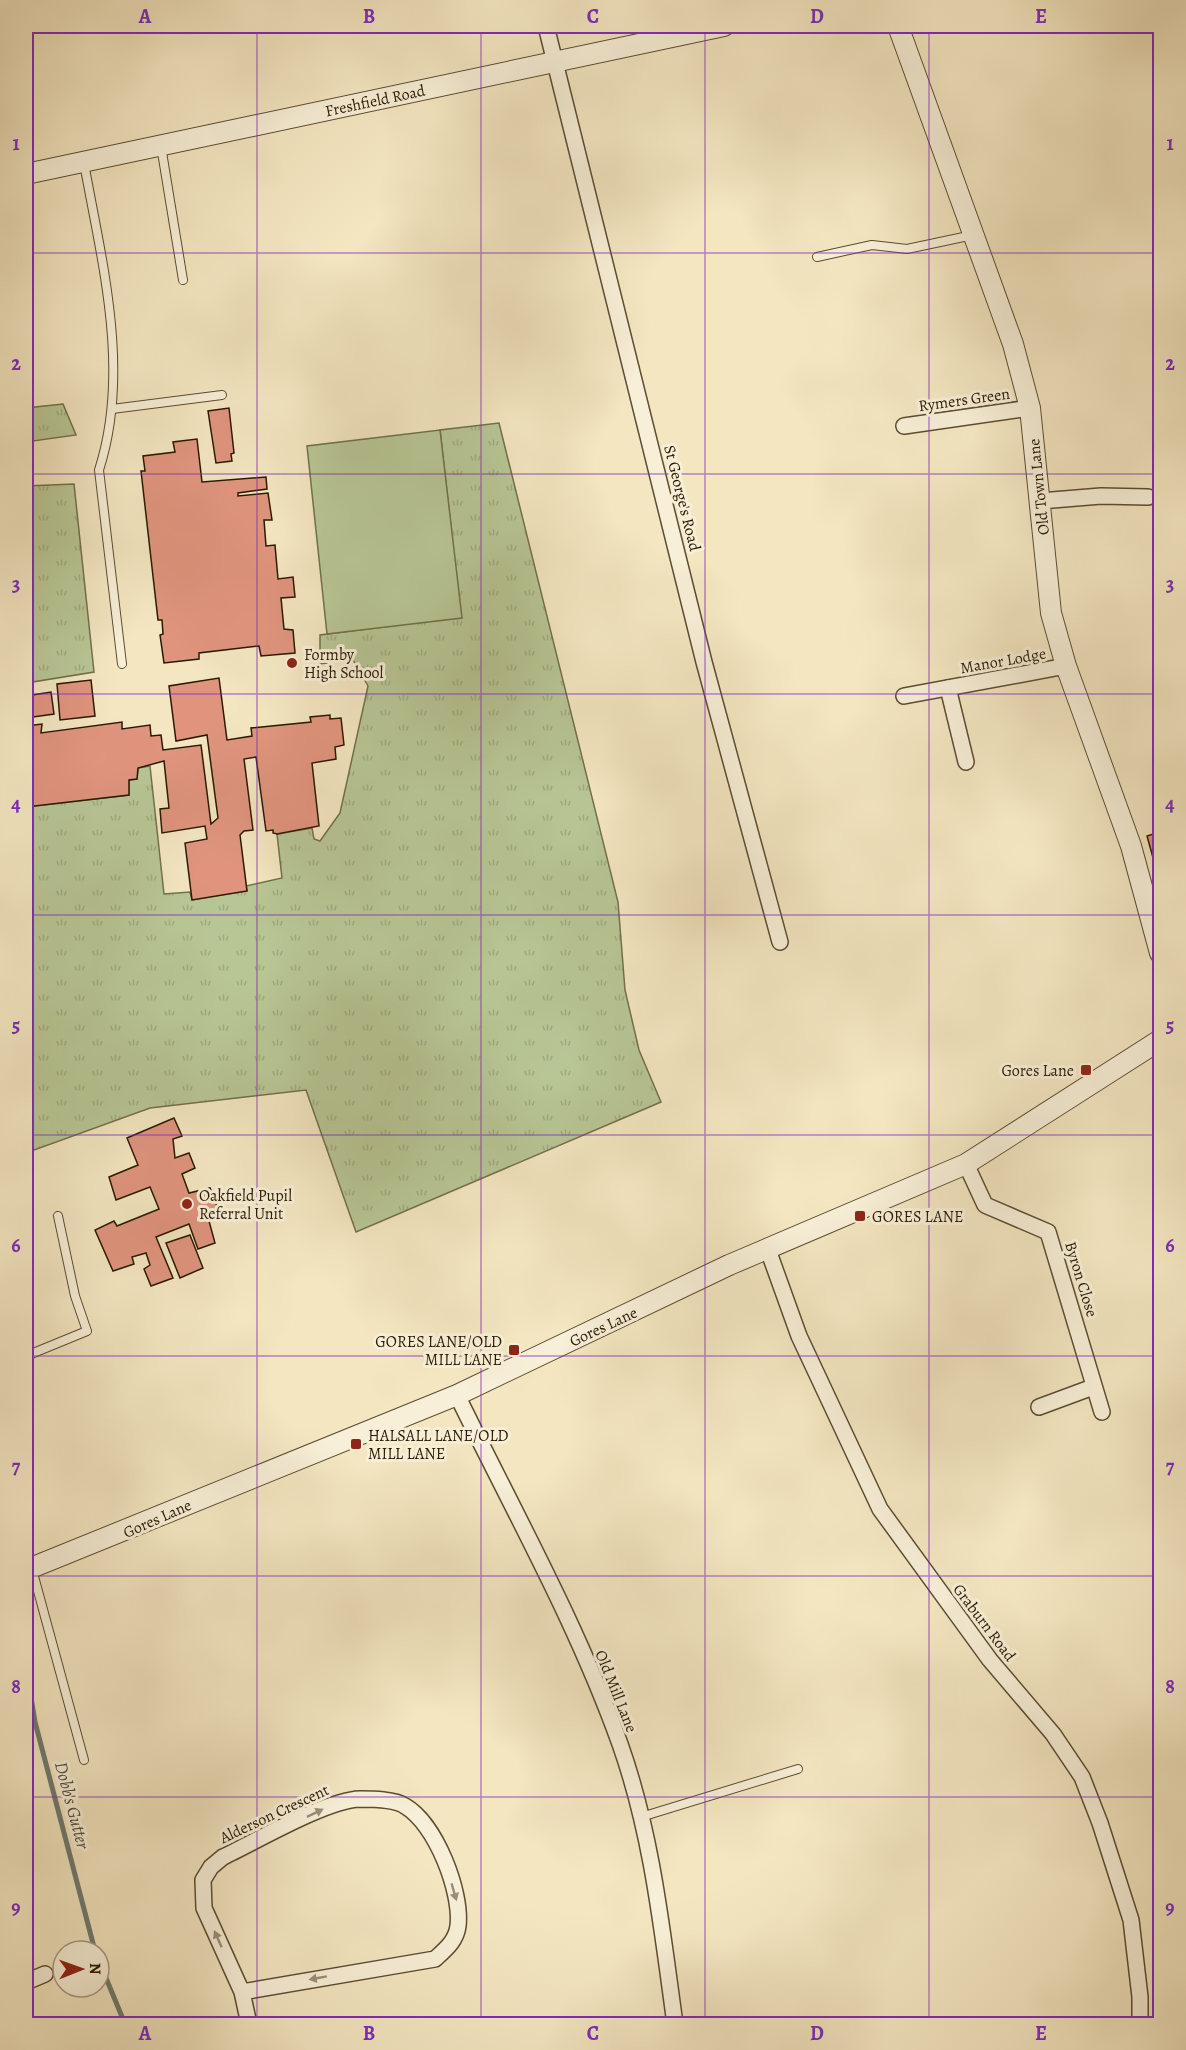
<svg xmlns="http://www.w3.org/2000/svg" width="1186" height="2050" font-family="Alegreya,serif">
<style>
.grass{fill:url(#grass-tufts);stroke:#70704c;stroke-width:1.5}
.green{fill:#b8c695;stroke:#70704c;stroke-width:1.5}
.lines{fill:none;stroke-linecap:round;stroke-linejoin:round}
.stream{stroke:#6f7b71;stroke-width:5}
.building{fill:#e0947e;stroke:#291902;stroke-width:1.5}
.service-casing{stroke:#5c4c32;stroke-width:10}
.minor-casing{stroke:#5c4c32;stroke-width:18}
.tertiary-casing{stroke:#5c4c32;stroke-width:22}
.service{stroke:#f7efd7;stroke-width:8}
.minor{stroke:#f7efd7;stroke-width:15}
.tertiary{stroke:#f7efd7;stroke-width:20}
.oneway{fill:#9a8f77}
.grid{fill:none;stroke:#7b2cbf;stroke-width:1.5;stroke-opacity:0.55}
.poi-dot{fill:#8f2418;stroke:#f7efd7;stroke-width:2}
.labels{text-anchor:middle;stroke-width:6;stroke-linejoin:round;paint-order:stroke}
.street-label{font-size:16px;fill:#291902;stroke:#f7efd7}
.poi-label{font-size:16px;fill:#291902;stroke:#f7efd7;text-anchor:start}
.water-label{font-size:18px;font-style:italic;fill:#525243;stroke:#f7efd7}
.neatline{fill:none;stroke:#7b2cbf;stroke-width:2}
.grid-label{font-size:20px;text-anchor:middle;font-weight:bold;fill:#7b2cbf}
</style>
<defs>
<pattern id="grass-tufts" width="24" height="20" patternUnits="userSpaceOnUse" patternTransform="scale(1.5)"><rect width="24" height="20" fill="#b8c695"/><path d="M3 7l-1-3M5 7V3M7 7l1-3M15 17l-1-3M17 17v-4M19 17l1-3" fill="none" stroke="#9eaa7f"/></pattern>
</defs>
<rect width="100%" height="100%" fill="#f3e6c1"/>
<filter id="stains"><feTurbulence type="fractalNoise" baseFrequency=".00333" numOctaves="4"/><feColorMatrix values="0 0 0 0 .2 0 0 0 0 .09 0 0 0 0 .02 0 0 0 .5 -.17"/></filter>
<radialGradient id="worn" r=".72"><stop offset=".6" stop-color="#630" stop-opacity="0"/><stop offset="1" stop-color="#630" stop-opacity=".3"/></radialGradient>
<!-- grass -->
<g class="grass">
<path d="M63,404L76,435L26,442V408Z"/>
<path d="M499,423L618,902L625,990L639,1050L661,1102L356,1232L306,1090L150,1108L26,1153V807L129,795V780L137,779L138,768L150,766L164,894L190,892L192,900L247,891L246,886L282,878L277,834L312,828L314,839L320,841L340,813L368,686L353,660L320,664V635L461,617L440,430Z"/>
<path d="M74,484L94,672L26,683V486Z"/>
</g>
<!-- green -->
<path class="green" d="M440,430L462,618L327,634L307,446Z"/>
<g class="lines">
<!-- stream -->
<g class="stream">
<path d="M26,1666L35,1722L95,1951"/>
<path d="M99,1961L125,2024"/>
</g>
</g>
<!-- building -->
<g class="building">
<path d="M229,408L234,453L231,454L232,461L216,463L208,411Z"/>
<path d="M197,439L202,482L266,477L267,489L238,493V496L268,493L272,520H264L266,546L275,545L278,579L293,577L295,597L281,598L284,629L293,630L295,653L261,656L259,646L199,653V659L164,663L160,635L163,634L162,620H158L141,471H145L143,456L175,452L173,442Z"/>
<path d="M219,678L227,740L252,736L251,728L311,722L310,717L330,715V719L341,718L344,745L335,747L336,759L312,763L319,826L277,834L273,833V830L266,831L256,757L244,759L253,830L244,831L240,835L247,891L192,900L185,843L207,839L205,826L162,833L160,809L169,808L164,761L138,768L137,779L129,780V795L26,807V726L42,724L41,733L122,722V729L150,725L151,736L161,735L163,750L201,745L211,824L218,818L207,735L176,741L169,686Z"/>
<path d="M91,680L95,716L60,720L57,684Z"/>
<path d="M51,692L54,714L26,718V696Z"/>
<path d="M1160,832V883L1147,836Z"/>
<path d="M174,1118L182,1136L173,1139L175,1158L189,1153L195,1168L182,1174L189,1193L210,1188L220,1214L209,1221L215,1243L198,1249L189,1224L156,1237L173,1278L151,1286L144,1269L150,1265L146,1253L132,1257L134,1264L113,1271L95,1230L114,1221L117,1226L159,1209L150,1187L116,1200L109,1177L138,1165L127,1138Z"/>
<path d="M190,1235L203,1268L180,1278L166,1243Z"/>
</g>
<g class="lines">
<defs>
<g id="service">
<path d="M161,146L183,280"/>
<path d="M84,163C102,263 131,371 99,470L122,664"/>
<path d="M817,257L872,245L907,249L973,235"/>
<path d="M112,409L222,395"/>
<path d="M26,1356L87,1331L75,1296L58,1216"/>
<path d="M32,1569L84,1760"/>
<path d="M641,1817L798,1769"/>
</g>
<g id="minor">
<path d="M546,26L704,662L780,942"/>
<path d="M904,426L1030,408"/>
<path d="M1040,501L1101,496L1148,497"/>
<path d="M948,688L966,762"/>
<path d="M904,696L1066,666"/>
<path d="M966,1164L985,1205L1048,1232L1102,1412"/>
<path d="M767,1247L799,1336L880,1509L990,1660L1053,1734L1082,1777L1100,1823L1131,1920L1140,1997V2024"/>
<path d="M457,1395C513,1510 577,1624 620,1744C652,1834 662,1930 675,2024"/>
<path d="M1039,1407L1093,1387"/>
<path d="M26,1982L45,1974"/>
<path d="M242,1992L435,1959C446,1949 456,1941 458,1926C462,1892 436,1824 405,1806C395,1799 372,1799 360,1799C326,1800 257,1841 223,1857L211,1867L203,1880L204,1908L242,1992L249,2024"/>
</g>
<g id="tertiary">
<path d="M898,26L1013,344L1030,408L1051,613L1066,666L1131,846L1160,953"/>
<path d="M26,174L724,26"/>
<path d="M26,1570L457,1395L729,1265L966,1164L1160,1040"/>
</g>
</defs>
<!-- service casing -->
<use href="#service" class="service-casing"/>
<!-- minor casing -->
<use href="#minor" class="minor-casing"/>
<!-- tertiary casing -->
<use href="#tertiary" class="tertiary-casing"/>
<!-- service -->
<use href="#service" class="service"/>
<!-- minor -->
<use href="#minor" class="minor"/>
<!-- tertiary -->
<use href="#tertiary" class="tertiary"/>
</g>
<!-- one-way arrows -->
<defs><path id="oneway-solid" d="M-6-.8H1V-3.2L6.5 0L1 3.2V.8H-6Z" transform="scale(1.5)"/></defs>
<g class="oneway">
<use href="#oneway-solid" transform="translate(315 1813) rotate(-26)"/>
<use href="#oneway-solid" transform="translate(454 1892) rotate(74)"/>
<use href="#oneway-solid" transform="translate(218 1939) rotate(-114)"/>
<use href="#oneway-solid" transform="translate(318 1978) rotate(170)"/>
</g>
<!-- grid -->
<path class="grid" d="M257,26V2024M481,26V2024M705,26V2024M929,26V2024M26,253H1160M26,474H1160M26,694H1160M26,915H1160M26,1135H1160M26,1356H1160M26,1576H1160M26,1797H1160"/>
<!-- markers -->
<g class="poi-dot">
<circle cx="292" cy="663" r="6"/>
<rect x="1080" y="1064" width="12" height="12" rx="3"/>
<circle cx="187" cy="1204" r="6"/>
<rect x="854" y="1210" width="12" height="12" rx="3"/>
<rect x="508" y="1344" width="12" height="12" rx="3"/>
<rect x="350" y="1438" width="12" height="12" rx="3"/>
</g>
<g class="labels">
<!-- street labels -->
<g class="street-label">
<text transform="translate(375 100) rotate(-12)" y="6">Freshfield Road</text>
<text transform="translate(964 399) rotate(-8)" y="6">Rymers Green</text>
<text transform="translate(1038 487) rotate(-96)" y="6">Old Town Lane</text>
<text transform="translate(683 498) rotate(76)" y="6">St George's Road</text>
<text transform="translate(1003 660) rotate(-10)" y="6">Manor Lodge</text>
<text transform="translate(1082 1279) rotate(73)" y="6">Byron Close</text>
<text transform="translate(603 1326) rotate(-25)" y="6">Gores Lane</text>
<text transform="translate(157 1518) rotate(-24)" y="6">Gores Lane</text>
<text transform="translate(985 1622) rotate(53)" y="6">Graburn Road</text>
<text transform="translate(617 1691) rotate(68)" y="6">Old Mill Lane</text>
<text transform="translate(274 1813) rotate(-25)" y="6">Alderson Crescent</text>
</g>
<!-- poi labels -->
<g class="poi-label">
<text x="304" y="660">Formby<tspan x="304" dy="18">High School</tspan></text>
<text x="1074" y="1076" text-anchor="end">Gores Lane</text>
<text x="199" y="1201">Oakfield Pupil<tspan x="199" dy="18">Referral Unit</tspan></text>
<text x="872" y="1222">GORES LANE</text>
<text x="502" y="1347" text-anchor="end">GORES LANE/OLD<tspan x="502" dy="18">MILL LANE</tspan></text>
<text x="368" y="1441">HALSALL LANE/OLD<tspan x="368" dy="18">MILL LANE</tspan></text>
</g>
<!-- water labels -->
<g class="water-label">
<text transform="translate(72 1805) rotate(75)" y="6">Dobb's Gutter</text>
</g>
</g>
<!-- margin -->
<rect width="1186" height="2050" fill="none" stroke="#f3e6c1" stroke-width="66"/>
<!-- north arrow -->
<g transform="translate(81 1969) rotate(89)"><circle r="28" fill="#f7efd7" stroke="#a59982" stroke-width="1.5"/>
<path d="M0-4.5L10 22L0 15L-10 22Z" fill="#8f2418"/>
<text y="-9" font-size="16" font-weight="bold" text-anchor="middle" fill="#291902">N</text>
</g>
<rect x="33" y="33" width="1120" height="1984" class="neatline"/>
<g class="grid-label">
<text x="145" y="23">A</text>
<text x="369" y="23">B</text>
<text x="593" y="23">C</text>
<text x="817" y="23">D</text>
<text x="1041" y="23">E</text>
<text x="16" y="150">1</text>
<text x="1170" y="150">1</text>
<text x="16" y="370">2</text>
<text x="1170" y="370">2</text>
<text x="16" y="591">3</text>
<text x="1170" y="591">3</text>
<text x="16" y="811">4</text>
<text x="1170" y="811">4</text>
<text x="16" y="1032">5</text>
<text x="1170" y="1032">5</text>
<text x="16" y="1252">6</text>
<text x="1170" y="1252">6</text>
<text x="16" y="1473">7</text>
<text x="1170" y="1473">7</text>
<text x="16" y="1693">8</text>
<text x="1170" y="1693">8</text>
<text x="16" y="1914">9</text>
<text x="1170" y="1914">9</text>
<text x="145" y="2040">A</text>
<text x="369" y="2040">B</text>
<text x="593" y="2040">C</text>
<text x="817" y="2040">D</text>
<text x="1041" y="2040">E</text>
</g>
<rect width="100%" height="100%" filter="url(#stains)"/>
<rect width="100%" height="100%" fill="url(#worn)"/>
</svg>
